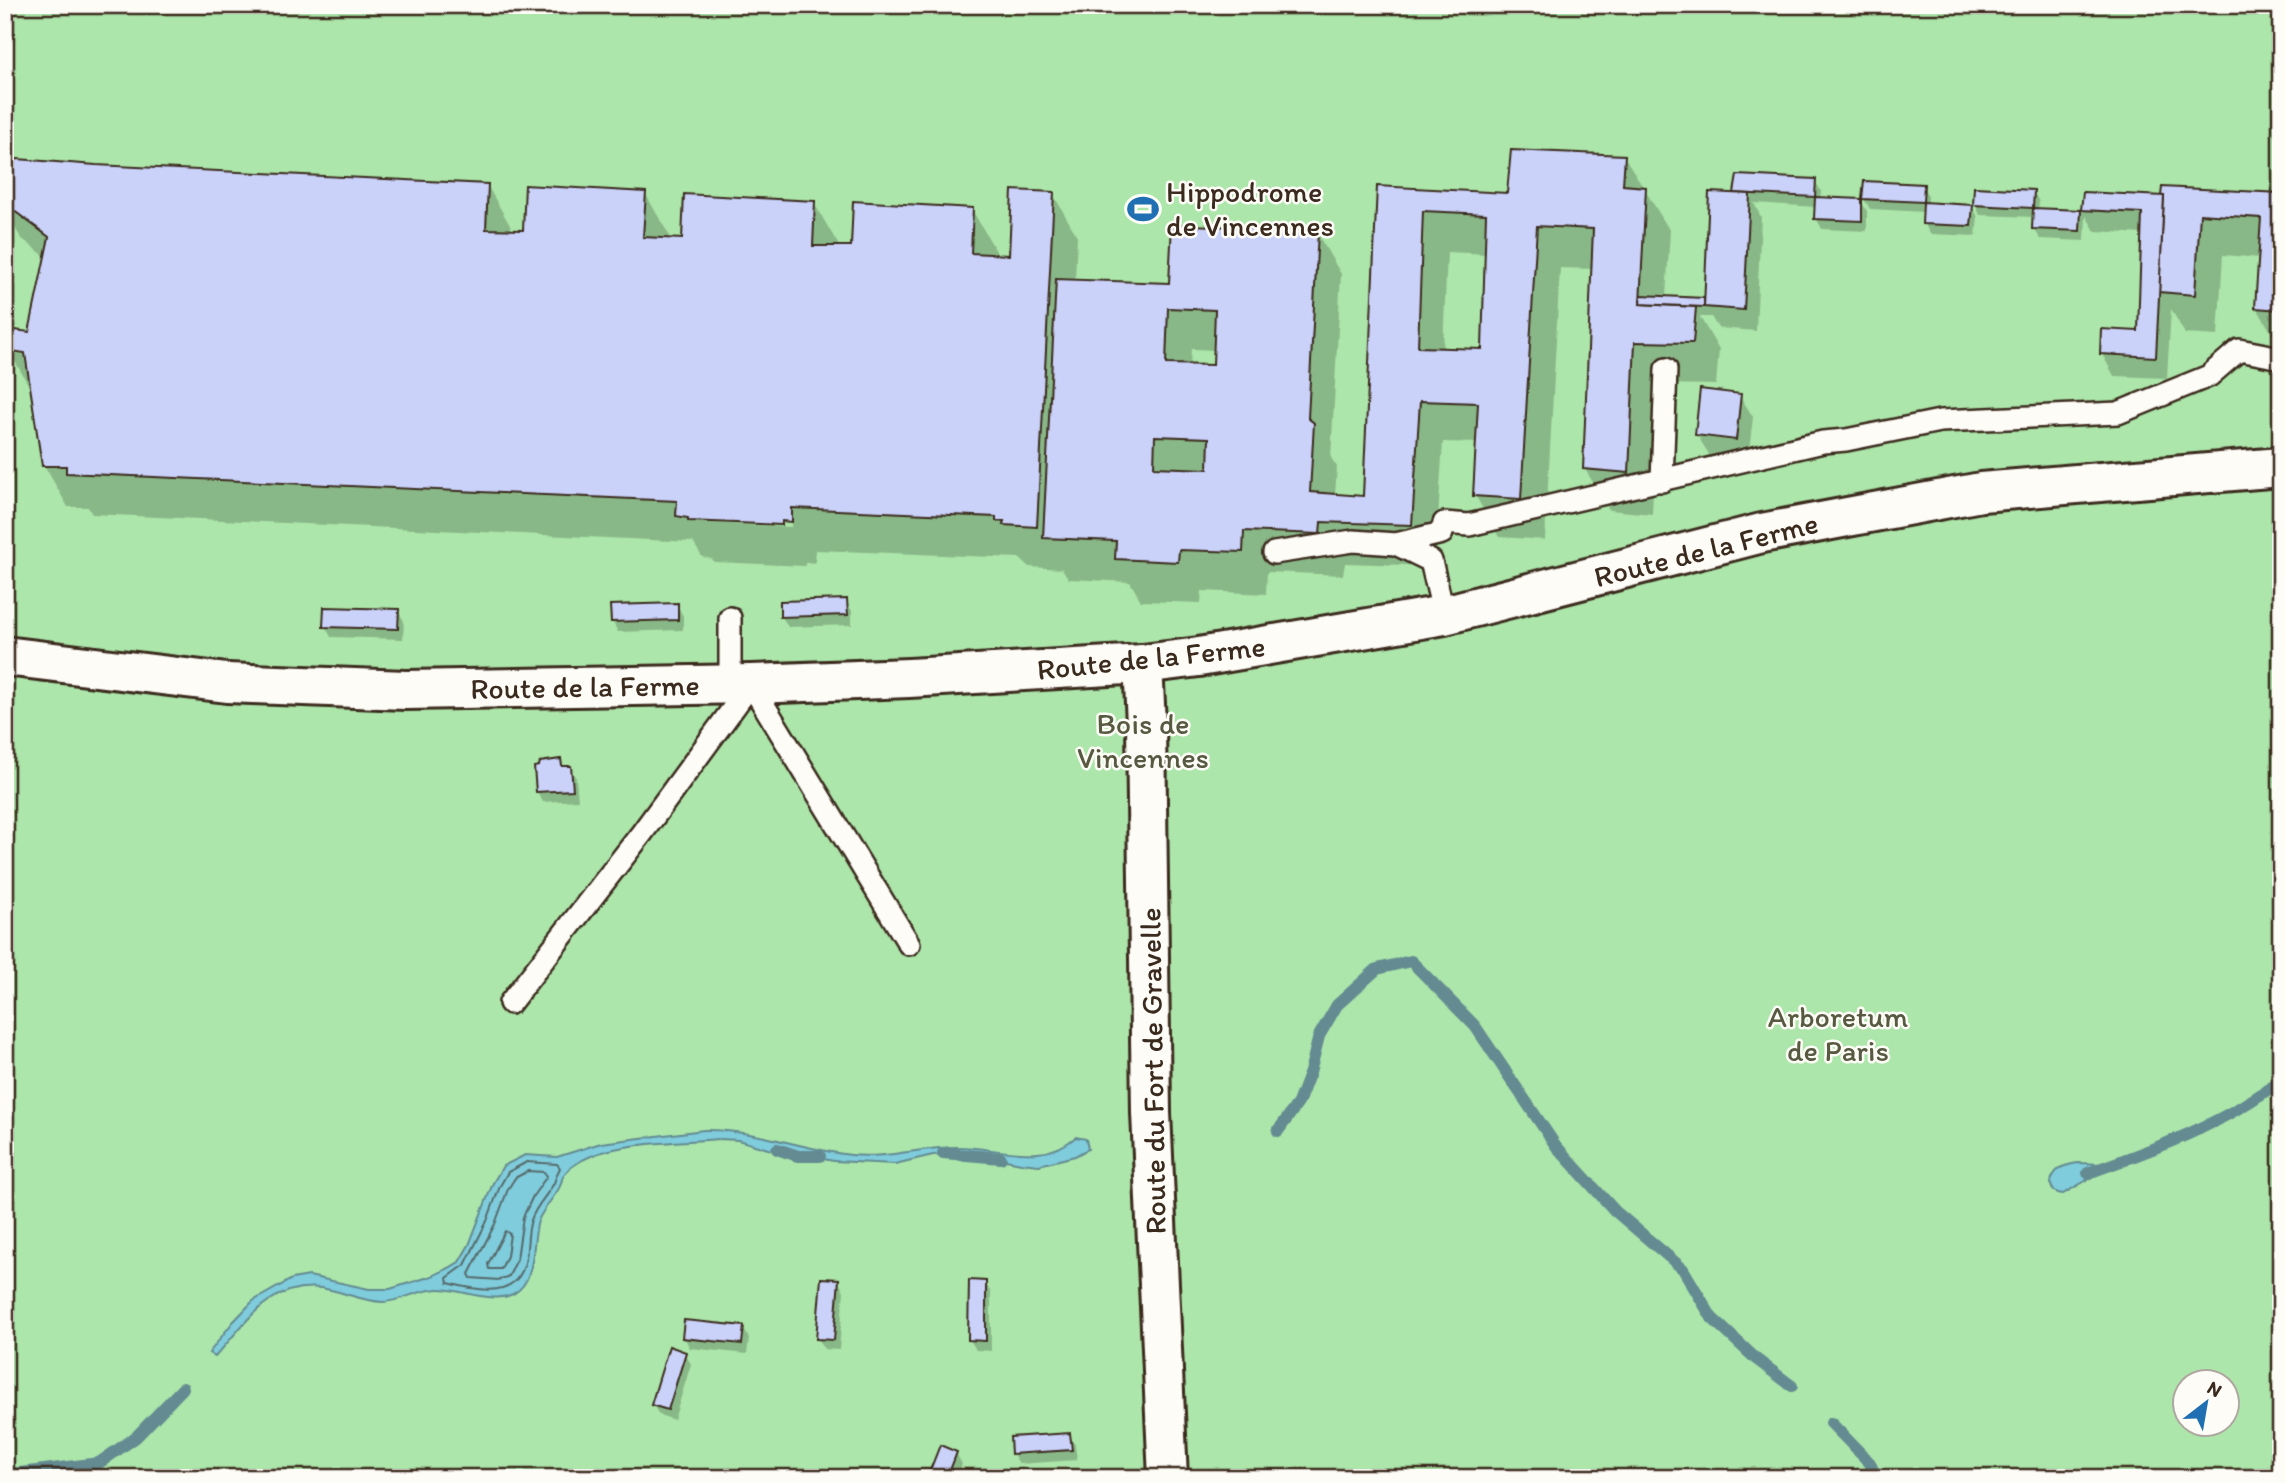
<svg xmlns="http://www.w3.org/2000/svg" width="2286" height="1483" font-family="Itim,sans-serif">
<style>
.green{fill:#ace6aa;stroke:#748864;stroke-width:2;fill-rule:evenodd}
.water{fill:#7fccdd;stroke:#648b91;stroke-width:2}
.shadow{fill:#0003;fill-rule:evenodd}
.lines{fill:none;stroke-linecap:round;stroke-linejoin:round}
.shore{stroke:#566b6a;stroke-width:2}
.stream{stroke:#648b91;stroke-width:12}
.building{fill:#cad2fa;stroke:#3b2a1e;stroke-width:2;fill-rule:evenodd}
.lane-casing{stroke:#3b2a1e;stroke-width:26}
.street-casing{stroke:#3b2a1e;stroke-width:44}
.lane{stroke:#fdfcf7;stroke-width:21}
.street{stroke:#fdfcf7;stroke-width:38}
.labels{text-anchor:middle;stroke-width:5;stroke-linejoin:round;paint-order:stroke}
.poi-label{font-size:30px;fill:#3b2a1e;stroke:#fdfcf7;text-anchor:start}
.street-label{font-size:30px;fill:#3b2a1e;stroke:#fdfcf7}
.park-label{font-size:30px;fill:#575941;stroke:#fdfcf7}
</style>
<rect width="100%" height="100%" fill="#f3f4f8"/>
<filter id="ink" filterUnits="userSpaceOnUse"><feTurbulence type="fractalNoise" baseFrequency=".0143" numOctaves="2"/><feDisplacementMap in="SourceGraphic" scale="14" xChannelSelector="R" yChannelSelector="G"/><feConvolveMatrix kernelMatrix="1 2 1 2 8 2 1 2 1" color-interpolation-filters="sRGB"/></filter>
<g filter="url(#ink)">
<!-- green -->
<path class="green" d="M5,5H2281V1478H5ZM2184,1382H2226V1424H2184Z"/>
<!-- water -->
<g class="water">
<path d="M704,1130C754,1129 801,1149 851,1155C886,1159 922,1147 958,1147C984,1147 1011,1155 1038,1153C1053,1152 1065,1146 1076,1137L1086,1139L1088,1149L1075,1156L1039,1165L1021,1163L970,1153L933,1155L895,1164L834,1161L768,1149L738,1140L720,1139C685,1142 620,1142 589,1157C581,1160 569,1167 564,1175C561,1180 561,1186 558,1190C551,1201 543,1209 538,1221C531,1242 538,1281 513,1294C493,1304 460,1289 439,1289C420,1289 398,1302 383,1302C362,1301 341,1291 321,1288C269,1282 246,1323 215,1357L209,1353L233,1322L253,1301L292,1279L309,1276L369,1289H390L432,1276L449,1268L459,1262L469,1245L493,1183L503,1166L525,1155L557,1157L601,1143Z"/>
<path d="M2078,1163L2101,1164L2106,1169L2063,1194C2046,1192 2049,1177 2060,1168C2066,1165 2072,1164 2078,1163Z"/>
</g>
<!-- shadow -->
<g class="shadow">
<path d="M1624,156L1670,231L1666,298L1706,300L1738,195L1736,192L1815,181L1821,191L1820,199L1861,201L1867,211V231L1822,229L1816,218V207L1754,203L1761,217L1756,331L1718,328L1711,317H1700L1719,350L1716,385L1658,384L1652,514L1609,510L1585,469L1593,269L1560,268L1545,540L1499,537L1475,495L1478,443L1443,442L1435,566L1345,563L1343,575L1267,572L1266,594L1202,591L1201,603L1141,601L1130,582L1069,579L1062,569L1029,567L1019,558L815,550V563L805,562V566L714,562L712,559L702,557L693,542L92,514L88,507H68L44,465L32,391L8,349L30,334L46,257L21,238L5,211V168L487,185L511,227V232H524L645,193L669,235L668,240L684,241L814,203L838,244V248H853L972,210L996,251V256L1011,257L1053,194L1077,236L1075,281L1171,285L1317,233L1341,274L1331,458L1337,467L1335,495L1365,497L1379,187L1509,195ZM1447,252L1487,254L1483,351L1443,350ZM1191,349L1216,350L1215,367L1190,366ZM688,519L791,523V527L688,522Z"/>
<path d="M1922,186L1928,196V204L1972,206L1978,217L1976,236L1930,234L1924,223V212L1870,209L1864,199Z"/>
<path d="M2033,191L2039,202L2038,210L2083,212L2084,194L2163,198L2281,194V349L2257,308L2260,258L2223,255L2218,336L2185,334L2171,309L2167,378L2114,376L2102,354L2139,333L2143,234L2095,231L2086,216L2085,241L2040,239L2034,228V217L1980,215L1975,204Z"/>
<path d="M1740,396L1753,417L1748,461L1710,456L1697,435Z"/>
<path d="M846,601L852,611V625L788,627L782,617Z"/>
<path d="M677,605L683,616V630L618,632L612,621Z"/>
<path d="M398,611L404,621L403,639L331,637L325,626Z"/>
<path d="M560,761L563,767L570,768L576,778L578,800L543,802L537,792Z"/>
<path d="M838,1281L844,1291L839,1350L824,1349L818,1338Z"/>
<path d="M985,1282L991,1293V1351L976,1350L970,1340Z"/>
<path d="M743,1328L749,1338L747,1354L690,1348L684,1337Z"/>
<path d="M685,1354L691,1364L674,1420L659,1415L653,1405Z"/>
<path d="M1069,1434L1075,1445L1077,1460L1019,1464L1013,1454Z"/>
<path d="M956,1453L962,1464L957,1478H929Z"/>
</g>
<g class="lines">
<!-- shore -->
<g class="shore">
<path d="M527,1162L557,1164L560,1168C557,1173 556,1178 554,1183C547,1196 536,1205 531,1220C527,1232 528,1245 526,1258C519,1300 479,1291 448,1283L447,1278L465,1265L487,1221L500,1186L508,1172Z"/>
<path d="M528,1171L544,1172L547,1176L533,1196L523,1217L517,1259L509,1276L499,1280L471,1278L469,1274L495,1224L508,1189L515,1178Z"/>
<path d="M505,1231L510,1234L507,1256L501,1269H489L488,1264Z"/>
</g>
<!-- stream -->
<g class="stream">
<path d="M1278,1131L1298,1103L1310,1072L1319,1036L1337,1005L1377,969L1411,961L1475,1026L1556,1146L1615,1211L1683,1269L1712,1318L1756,1359L1792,1386"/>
<path d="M777,1149L798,1156H820"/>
<path d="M943,1153L1001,1158"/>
<path d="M2088,1173C2155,1149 2224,1124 2281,1080"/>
<path d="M1831,1423L1870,1463L1876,1478"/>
<path d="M5,1475L99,1463L136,1437L183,1388"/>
</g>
</g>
<!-- building -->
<g class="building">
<path d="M1511,150L1625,155L1623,185L1646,187L1640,304L1696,307L1693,343L1635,342L1629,473L1583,469L1593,229L1537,226L1521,499L1473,496L1478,403L1420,401L1412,525L1321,522L1320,534L1244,531L1243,552L1179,550L1178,562L1115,559L1116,541L1043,538L1056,279L1169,283L1172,224L1318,231L1308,418L1314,423L1310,492L1363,496L1377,186L1507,193ZM1423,211L1486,214L1482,349L1418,347ZM1168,308L1215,310L1213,365L1166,364ZM1155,436L1209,438L1208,469L1154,467Z"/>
<path d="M17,159L96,165L488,184L486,229L523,230L525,185L646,192L643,237L682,239L684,194L815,201L813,246H851L853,201L973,208L971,253L1009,255L1012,190L1054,192L1037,527L1003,525L1004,521H996V517L792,508V522L782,521V525L688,521V518L676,516L677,501L66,473V466H42L25,353L6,350L7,329L29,332L49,237L5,204V166Z"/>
<path d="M1737,175L1816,179L1815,197L1734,193Z"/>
<path d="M1864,181L1924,184L1923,202L1862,199Z"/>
<path d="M1974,187L2034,190L2033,208L1973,205Z"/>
<path d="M2162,187L2281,193V310L2255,308L2261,218L2200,214L2195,295L2159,292L2164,196H2161Z"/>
<path d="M1709,192L1750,194L1744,310L1704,307Z"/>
<path d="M2083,192L2164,196L2156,357L2100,354L2101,329L2138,331L2142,213L2081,210Z"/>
<path d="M1815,197L1862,199V221L1814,219Z"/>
<path d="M1923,202L1973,205L1971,226L1922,224Z"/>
<path d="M2033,208L2081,210L2080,231L2032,229Z"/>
<path d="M1641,295L1704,298V307L1640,304Z"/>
<path d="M1700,389L1741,394L1736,440L1695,435Z"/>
<path d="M847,599L848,615L780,617V601Z"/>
<path d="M678,603V620L611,622L610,605Z"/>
<path d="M324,607L399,609L398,629L323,627Z"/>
<path d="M561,759L562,766H571L573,790L536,792L534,767L539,766L540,762Z"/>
<path d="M821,1278L839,1279L834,1340L816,1339Z"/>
<path d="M969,1280L986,1281V1341L968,1340Z"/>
<path d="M684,1320L744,1326L742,1344L682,1338Z"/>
<path d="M669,1346L686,1352L668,1410L651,1405Z"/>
<path d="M1070,1433L1072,1450L1011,1454L1010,1437Z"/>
<path d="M940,1445L957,1452L947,1478H927Z"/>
</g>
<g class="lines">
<defs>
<g id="lane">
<path d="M1662,481L1666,369"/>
<path d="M1396,544L1431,561L1444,615"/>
<path d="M1274,553L1353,541L1396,544L1442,533L1444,523L1469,525L1823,442L1846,440L1940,421L2118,413L2209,376L2239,350L2281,358"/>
<path d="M730,683V618"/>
<path d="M510,1003L642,833L751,684L909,944"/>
</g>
<g id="street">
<path d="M5,656L227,683L406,690L751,684L909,678L1143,664L1199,657L1444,615L1762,533L1981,492L2281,467"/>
<path d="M1143,664L1146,724L1151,1113L1168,1478"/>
</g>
</defs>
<!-- lane casing -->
<use href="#lane" class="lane-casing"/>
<!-- street casing -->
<use href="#street" class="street-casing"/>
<!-- lane -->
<use href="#lane" class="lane"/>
<!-- street -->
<use href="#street" class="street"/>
</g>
</g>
<!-- icons -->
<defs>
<symbol id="stadium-bare" viewBox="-9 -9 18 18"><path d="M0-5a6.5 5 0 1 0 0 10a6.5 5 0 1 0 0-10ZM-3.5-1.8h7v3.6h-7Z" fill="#1f6fb2" stroke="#fdfcf7" stroke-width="2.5" paint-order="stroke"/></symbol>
</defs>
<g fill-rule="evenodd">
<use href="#stadium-bare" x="1121" y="187" width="44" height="44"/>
</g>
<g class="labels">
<!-- poi labels -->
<g class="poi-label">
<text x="1166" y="202">Hippodrome<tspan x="1166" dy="34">de Vincennes</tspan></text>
</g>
<!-- street labels -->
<g class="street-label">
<text transform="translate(1706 550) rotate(-14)" y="10">Route de la Ferme</text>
<text transform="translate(1151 658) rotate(-6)" y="10">Route de la Ferme</text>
<text transform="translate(585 687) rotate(-1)" y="10">Route de la Ferme</text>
<text transform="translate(1153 1071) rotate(-91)" y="10">Route du Fort de Gravelle</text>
</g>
<!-- park labels -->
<g class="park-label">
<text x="1143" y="734">Bois de<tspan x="1143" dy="34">Vincennes</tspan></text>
<text x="1838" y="1027">Arboretum<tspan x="1838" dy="34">de Paris</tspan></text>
</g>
</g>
<!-- margin -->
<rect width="2286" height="1483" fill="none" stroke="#fdfcf7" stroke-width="28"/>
<rect x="14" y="14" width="2258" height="1455" fill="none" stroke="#3b2a1e" stroke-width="2.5" filter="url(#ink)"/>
<!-- north arrow -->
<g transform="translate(2206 1403) rotate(31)"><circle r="33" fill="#fdfcf7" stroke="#afa8a0" stroke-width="2"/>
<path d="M0-5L12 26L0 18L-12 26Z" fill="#1f6fb2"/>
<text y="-10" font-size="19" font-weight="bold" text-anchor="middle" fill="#3b2a1e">N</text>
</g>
</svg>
